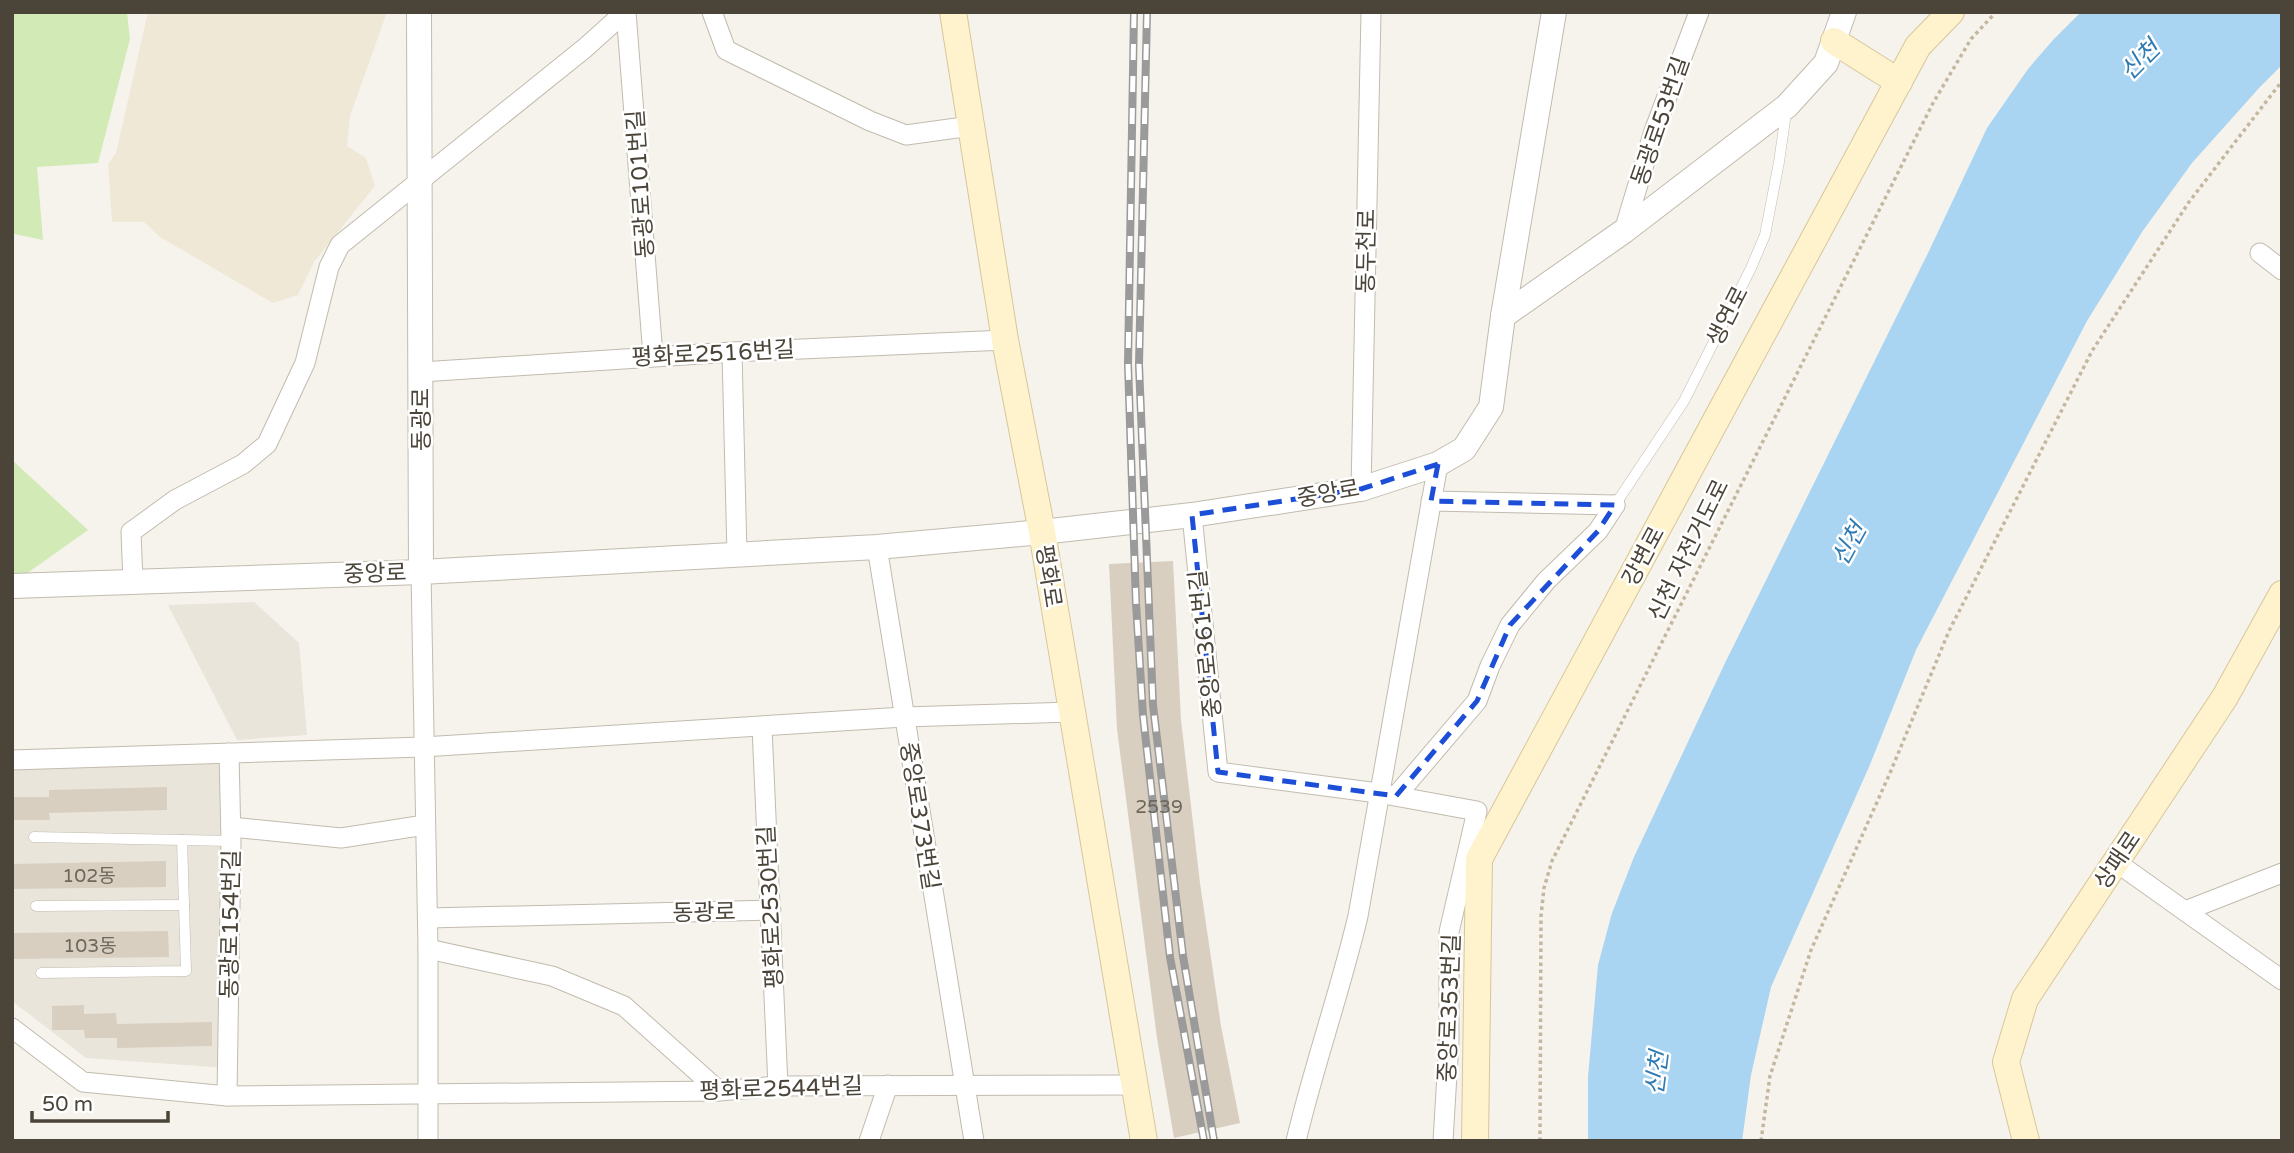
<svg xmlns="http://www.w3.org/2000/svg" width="2294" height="1153" font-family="'Varela Round','Noto Sans KR',sans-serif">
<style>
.residential{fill:#eae5da}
.education{fill:#efe8d6}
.green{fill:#d2eab5}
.water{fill:#a9d4f2}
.building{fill:#d8cfc1}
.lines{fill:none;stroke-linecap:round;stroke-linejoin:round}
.service-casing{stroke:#c2bbae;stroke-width:11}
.minor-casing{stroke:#c2bbae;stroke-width:21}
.tertiary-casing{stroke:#c2bbae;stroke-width:26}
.secondary-casing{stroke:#d6c79b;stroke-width:28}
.path{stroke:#c4b79f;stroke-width:3.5;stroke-dasharray:3.5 3.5;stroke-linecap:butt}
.service{stroke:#fff;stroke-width:10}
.minor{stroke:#fff;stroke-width:19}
.tertiary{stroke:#fff;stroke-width:24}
.secondary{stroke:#fff3cd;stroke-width:26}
.rail-casing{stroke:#9a9a9a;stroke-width:8}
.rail{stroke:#fff;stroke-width:5;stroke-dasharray:16;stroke-linecap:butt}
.marked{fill:none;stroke:#1d4ed8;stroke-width:5;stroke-dasharray:14 9;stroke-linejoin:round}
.labels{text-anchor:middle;stroke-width:5;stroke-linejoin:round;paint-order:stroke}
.number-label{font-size:19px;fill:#6e675b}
.street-label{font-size:23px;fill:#4b4439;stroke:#fff}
.water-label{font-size:24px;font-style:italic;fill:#2e7ab2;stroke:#fff}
</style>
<rect width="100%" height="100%" fill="#f6f3ec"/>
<!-- residential -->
<g class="residential">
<path d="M254,602L299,643L307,735L237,740L168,605Z"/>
<path d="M225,758L227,1068L86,1058L12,1001V768Z"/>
</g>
<!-- education -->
<path class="education" d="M148,12H387L350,116L347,146L366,158L375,186L314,262L298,295L273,303L160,237L144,222H112L108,164L116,153Z"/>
<!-- green -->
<g class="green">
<path d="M12,12H127L130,39L98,163L37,167L43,240L14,234L12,231Z"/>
<path d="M12,460L88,530L12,584Z"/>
</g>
<!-- water -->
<path class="water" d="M2081,12H2282V65L2259,88L2192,163L2142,232L2087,321L1916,650L1869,767L1771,987L1751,1075L1742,1141H1588V1077L1598,965L1612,913L1634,857L1725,663L1929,251L1987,128L2028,69L2053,40Z"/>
<!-- building -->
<g class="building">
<path d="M1173,561L1181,720L1200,883L1221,1026L1240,1123L1174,1138L1157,1038L1117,729L1109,564Z"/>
<path d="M167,787V810L49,813L50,820H12V797H49V790Z"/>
<path d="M166,861V887L12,889V864Z"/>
<path d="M168,931L169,957L12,959V933Z"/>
<path d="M84,1005V1014L116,1013L117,1024L212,1022V1046L117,1048V1038H85L84,1030H52V1006Z"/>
</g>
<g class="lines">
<defs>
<g id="service">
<path d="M1615,505L1684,401L1751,268L1765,235L1779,162L1786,113"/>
<path d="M34,837L182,840"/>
<path d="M36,906L184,905"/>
<path d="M41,973L186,971L182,840L231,841"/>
</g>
<g id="minor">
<path d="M626,12L653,356"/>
<path d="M712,12L726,50L870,121L906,135L971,126"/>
<path d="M1624,231L1654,131L1699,12"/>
<path d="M2260,253L2282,270"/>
<path d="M732,352L737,555"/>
<path d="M421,372L732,352L1005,340"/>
<path d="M1361,489L1371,12"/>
<path d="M1431,501L1615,505"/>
<path d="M1192,515L1218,772L1378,793L1477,811L1449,932V1041L1443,1141"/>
<path d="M877,547L974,1141"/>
<path d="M421,572L428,949V1141"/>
<path d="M133,582L131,532L175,500L243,464L267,444L305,363L329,267L340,245L585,48L625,12"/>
<path d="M762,727L778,1086"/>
<path d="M12,760L423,747L904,717L1071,712"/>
<path d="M1396,796L1477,701L1490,666L1510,625L1546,581L1598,531L1615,505"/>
<path d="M231,827L341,838L425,825"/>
<path d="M2116,862L2282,980"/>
<path d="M2185,911L2282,873"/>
<path d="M428,918L771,910"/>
<path d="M428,949L552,976L624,1006L719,1091"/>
<path d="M12,1028L83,1082L227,1096L719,1091L778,1086L1135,1085"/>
<path d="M227,1096L231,841L229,753"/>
<path d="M869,1141L888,1085"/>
<path d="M1296,1141C1314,1065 1340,992 1358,916L1438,464"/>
</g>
<g id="tertiary">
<path d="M419,12L421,572"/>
<path d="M1503,316L1624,231L1787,106L1826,63L1844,12"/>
<path d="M12,586L421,572L877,547L1042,532L1192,515L1361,489L1438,464L1464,449L1491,407L1503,316L1554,12"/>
</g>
<g id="secondary">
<path d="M953,12L1005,340L1042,532L1144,1141"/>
<path d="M1834,41L1899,82"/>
<path d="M1475,1141L1479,859L1918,46L1951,12"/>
<path d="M2026,1141L2006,1062L2025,999L2225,697L2282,594"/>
</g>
</defs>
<!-- service casing -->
<use href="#service" class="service-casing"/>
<!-- minor casing -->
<use href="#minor" class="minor-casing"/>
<!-- tertiary casing -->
<use href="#tertiary" class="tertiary-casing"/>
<!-- secondary casing -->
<use href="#secondary" class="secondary-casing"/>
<!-- path -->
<g class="path">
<path d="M1540,1141L1541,916L1544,888L1552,861L1933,103L1971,39L1996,12"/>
<path d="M1761,1141L1770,1076L1811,950L1890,773L1949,631L2092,351L2189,202L2282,81"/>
</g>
<!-- service -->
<use href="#service" class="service"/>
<!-- minor -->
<use href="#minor" class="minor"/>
<!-- tertiary -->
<use href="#tertiary" class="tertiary"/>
<!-- secondary -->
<use href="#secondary" class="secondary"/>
<defs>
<g id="rail">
<path d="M1134,12L1128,364L1136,603L1143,715L1170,957L1204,1141"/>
<path d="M1147,12L1139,365L1153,705L1183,956L1214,1141"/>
</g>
</defs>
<!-- rail casing -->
<use href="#rail" class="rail-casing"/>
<!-- rail -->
<use href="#rail" class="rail"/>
</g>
<!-- marked area -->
<path class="marked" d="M1438,464L1431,501L1615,505L1598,531L1510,625L1477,701L1396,796L1218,772L1192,515L1361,489Z"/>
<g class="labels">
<!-- number labels -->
<g class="number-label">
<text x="1159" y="813">2539</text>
<text x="89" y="882">102동</text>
<text x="90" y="952">103동</text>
</g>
<!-- street labels -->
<g class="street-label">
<text transform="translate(1660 121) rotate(-71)" y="8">동광로53번길</text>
<text transform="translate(640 184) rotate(-94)" y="8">동광로101번길</text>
<text transform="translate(1366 251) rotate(-89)" y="8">동두천로</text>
<text transform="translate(1727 316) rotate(-63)" y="8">생연로</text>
<text transform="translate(713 353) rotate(-3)" y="8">평화로2516번길</text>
<text transform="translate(421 419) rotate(-90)" y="8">동광로</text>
<text transform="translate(1328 493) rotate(-10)" y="8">중앙로</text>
<text transform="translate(1688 550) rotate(-64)" y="8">신천 자전거도로</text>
<text transform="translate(1643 556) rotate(-62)" y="8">강변로</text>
<text transform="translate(375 573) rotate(-2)" y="8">중앙로</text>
<text transform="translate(1049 576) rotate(81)" y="8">평화로</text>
<text transform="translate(1205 644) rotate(-96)" y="8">중앙로361번길</text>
<text transform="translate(920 816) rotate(81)" y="8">중앙로373번길</text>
<text transform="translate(2117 860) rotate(-56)" y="8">상패로</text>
<text transform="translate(770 907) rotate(-93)" y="8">평화로2530번길</text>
<text transform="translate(704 912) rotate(-1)" y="8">동광로</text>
<text transform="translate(230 924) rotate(-89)" y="8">동광로154번길</text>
<text transform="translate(1449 1008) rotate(-88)" y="8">중앙로353번길</text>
<text transform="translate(781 1088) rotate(-2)" y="8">평화로2544번길</text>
</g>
<!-- water labels -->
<g class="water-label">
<text transform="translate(2140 60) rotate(-45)" y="8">신천</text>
<text transform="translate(1849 544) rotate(-61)" y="8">신천</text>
<text transform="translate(1657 1073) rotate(-83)" y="8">신천</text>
</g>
</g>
<!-- border -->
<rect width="2294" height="1153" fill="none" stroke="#4b4439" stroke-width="28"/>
<!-- scale -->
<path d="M32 1111v10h136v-10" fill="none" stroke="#4b4439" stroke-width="3.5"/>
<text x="42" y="1111" font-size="21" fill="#4b4439" stroke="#ffffff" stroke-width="5" paint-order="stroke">50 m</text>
</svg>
